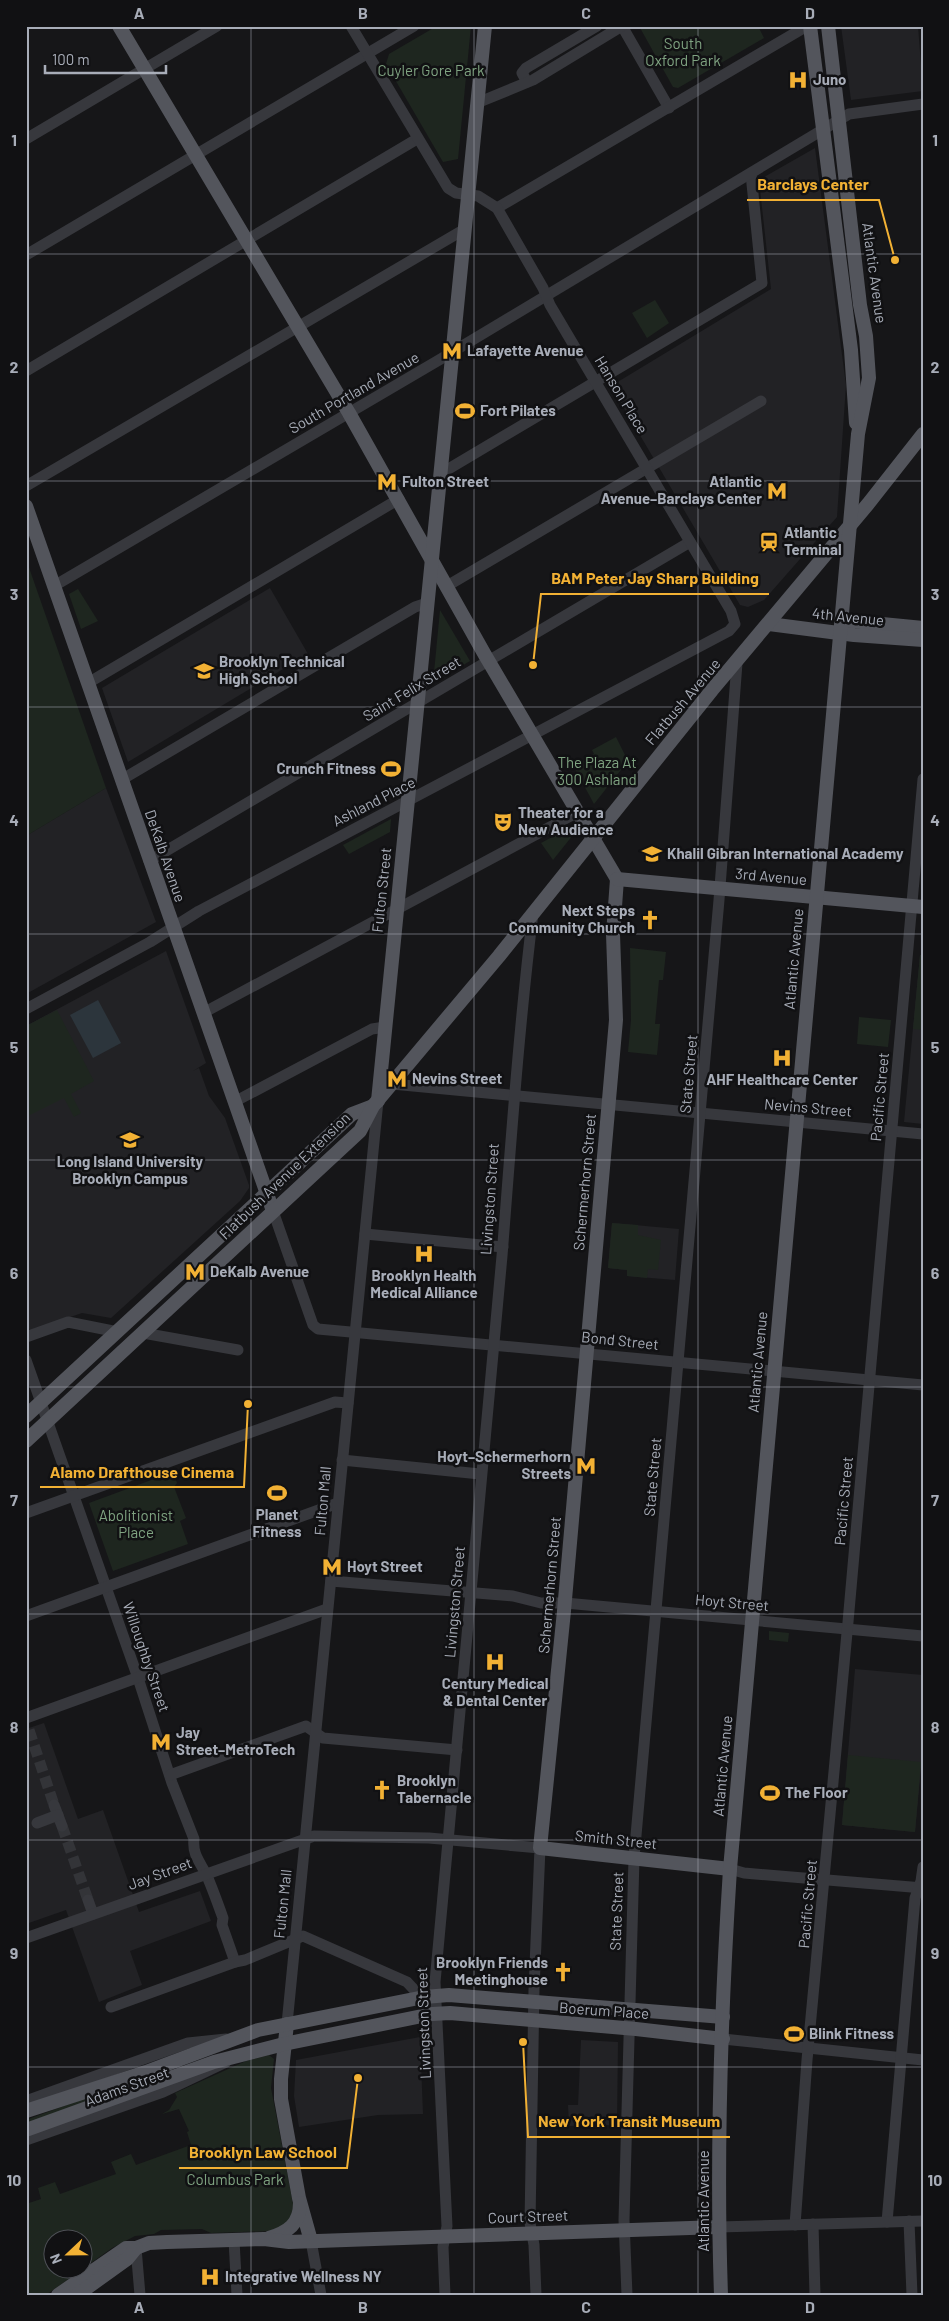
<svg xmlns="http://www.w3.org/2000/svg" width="949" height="2321" font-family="Barlow,sans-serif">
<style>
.built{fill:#222225}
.green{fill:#1e261f;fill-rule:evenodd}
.water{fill:#2c353c}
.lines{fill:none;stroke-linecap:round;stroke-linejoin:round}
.minor-tunnel{stroke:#333438;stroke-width:11;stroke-dasharray:11 5.5;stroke-linecap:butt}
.minor{stroke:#37383d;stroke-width:11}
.major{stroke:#53555c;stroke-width:14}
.grid{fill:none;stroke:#a8adb8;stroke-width:1;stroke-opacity:0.55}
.labels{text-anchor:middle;stroke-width:5;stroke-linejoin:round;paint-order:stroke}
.park-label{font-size:15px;fill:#7fa381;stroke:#111113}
.poi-label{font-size:15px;font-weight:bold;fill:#a8adb8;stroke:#111113;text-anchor:start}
.street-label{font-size:15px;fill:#a8adb8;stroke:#111113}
.leader{fill:none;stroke:#f2b134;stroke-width:2}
.callout-dot{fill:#f2b134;stroke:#111113;stroke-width:2}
.callout-label{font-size:16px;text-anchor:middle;font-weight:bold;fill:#f2b134;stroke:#111113;stroke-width:5;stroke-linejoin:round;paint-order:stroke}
.neatline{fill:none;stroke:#a8adb8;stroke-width:2}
.grid-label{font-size:16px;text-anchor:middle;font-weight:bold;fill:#a8adb8}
</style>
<rect width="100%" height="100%" fill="#161618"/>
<!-- built -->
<g class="built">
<path d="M841,26H918L923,91L851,100Z"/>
<path d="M815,148L846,385L837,517L764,600L748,607L740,605L611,386L771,289L759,180Z"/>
<path d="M270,588L308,654L128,762L102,688Z"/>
<path d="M106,788L156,922L26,994V836Z"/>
<path d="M166,951L206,1063L193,1071L199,1068L209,1096L225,1118L249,1185V1188L240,1201L111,1318L82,1313L30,1331L26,1320V1026Z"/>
<path d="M920,955H923V1124L904,1122Z"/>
<path d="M612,1223L679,1229L675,1280L627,1276V1270L608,1268Z"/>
<path d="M855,1669L923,1675V1745L915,1832L842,1825Z"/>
<path d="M44,1723L78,1819L103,1810L139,1912L200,1891L211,1921L130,1951L142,1985L99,2002L66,1910L26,1924V1729Z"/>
<path d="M420,2037L423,2114L378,2115L299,2127L294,2096L296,2060Z"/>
<path d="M581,2040L618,2042L617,2125L569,2126L568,2105H578Z"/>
</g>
<!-- green -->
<g class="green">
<path d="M437,26H471L458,159L443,162L386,64L389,54Z"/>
<path d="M639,26H758L764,38L678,88L673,87Z"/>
<path d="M655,300L669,323L647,338L632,313Z"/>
<path d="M26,559L106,788L26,836Z"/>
<path d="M78,589L98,621L81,629L69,594Z"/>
<path d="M440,610L470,661L433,683Z"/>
<path d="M616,737L628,761L594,804L574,767L594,754L592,750Z"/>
<path d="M391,819L390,832L349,854L343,845Z"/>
<path d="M569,828L573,835L553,860L541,843Z"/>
<path d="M630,948L666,952L663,980H659L655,1024H660L657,1055L628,1052L631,1020Z"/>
<path d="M920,955H923V1030L913,1029Z"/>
<path d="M57,1010L94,1081L71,1094L81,1113L74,1117L64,1098L26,1117V1026Z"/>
<path d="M859,1017L891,1020L888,1047L857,1044Z"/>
<path d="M612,1223L638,1225V1235L661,1240L658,1270L648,1269L647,1278L627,1276V1270L608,1268Z"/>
<path d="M173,1472L177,1483L174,1487L186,1518L180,1521L188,1544L113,1571L89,1503Z"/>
<path d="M769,1631L789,1633L788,1642L769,1640Z"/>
<path d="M848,1755L921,1762L915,1832L842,1825Z"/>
<path d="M269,2055L274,2059L271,2088L294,2209L293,2218L275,2231L211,2233L202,2229L161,2230L154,2234L135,2236L112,2248L46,2295H26V2204L41,2199L38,2188L55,2182L60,2194L116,2174L111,2162L131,2154L136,2165L191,2145L187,2132L189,2131L179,2109L162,2114L169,2110L177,2097L175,2093L246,2061ZM52,2238H82V2268H52Z"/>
<path d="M132,2081L133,2083L26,2125V2120Z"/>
</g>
<!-- water -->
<path class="water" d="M98,1000L121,1043L93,1058L70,1015Z"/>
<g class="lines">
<!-- minor-tunnel -->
<g class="minor-tunnel">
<path d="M29,1730L54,1805"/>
<path d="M62,1826L88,1900"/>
</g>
<!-- minor -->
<g class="minor">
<path d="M622,26L669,108"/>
<path d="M527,82L522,73L526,68L597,26"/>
<path d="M477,103L533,80L622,26"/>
<path d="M26,139L217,26"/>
<path d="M497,208L807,26"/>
<path d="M26,255L414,26"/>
<path d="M26,371L417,139"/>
<path d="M440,474L762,283L751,174"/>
<path d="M26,486L465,229"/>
<path d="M54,586L439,360L849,114L923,104"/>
<path d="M447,586L761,401"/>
<path d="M88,683L399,499"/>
<path d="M121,780L415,607L427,603"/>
<path d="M149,861L690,542"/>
<path d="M26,1009L150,942L199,911L729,631L735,624L731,611L550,305L543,288L497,208L478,196L456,193L448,188L351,26"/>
<path d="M203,1013L578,812"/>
<path d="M392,1084L923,1134"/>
<path d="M234,1102L372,1029L385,1027"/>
<path d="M273,1211L313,1325L318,1329L923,1385"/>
<path d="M365,1234L503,1247"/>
<path d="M143,1333L238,1350"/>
<path d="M26,1337L68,1322L118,1332"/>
<path d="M26,1360L138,1678L172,1783L194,1839C192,1855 201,1863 207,1876C213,1890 218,1904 223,1918L222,1925L235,1962"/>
<path d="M342,1460L480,1474"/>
<path d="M26,1513L335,1402L348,1403"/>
<path d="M331,1581L513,1596L541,1603H565L923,1636"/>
<path d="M26,1616L338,1503"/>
<path d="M26,1718L327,1609"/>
<path d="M170,1775L306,1726L323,1738L457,1750"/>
<path d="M54,1805L62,1826"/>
<path d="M37,1823L58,1815"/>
<path d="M730,1869L744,1873L923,1888"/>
<path d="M88,1900L93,1914"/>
<path d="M26,1938L314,1836L429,1838L540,1848L534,1989L530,2223L534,2245L536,2295"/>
<path d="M111,2007L235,1962L245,1960L303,1936L407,1982L421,1997"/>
<path d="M287,2024L378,1101"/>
<path d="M723,2039L923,2060"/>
<path d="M26,2101L188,2043L226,2039"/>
<path d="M26,2140L163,2092L226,2062"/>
<path d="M909,2221L912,2295"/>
<path d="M887,2222L915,1898L921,1881L923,1867"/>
<path d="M813,2224L815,2295"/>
<path d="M795,2225L807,2060L848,1622L923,779"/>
<path d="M719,2227L923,2221"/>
<path d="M234,2240L237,2295"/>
<path d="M311,2241L321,2295"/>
<path d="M136,2248L140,2295"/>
<path d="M445,2295L443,2247L447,2226L435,1982L502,1256C511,1141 519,1027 533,913"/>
<path d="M627,2295L624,2220L634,1858L719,900L737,663"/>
</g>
<!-- major -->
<g class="major">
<path d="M119,26L349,413L485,655L617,879"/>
<path d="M810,26L851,350L856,423"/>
<path d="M26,506L273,1211"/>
<path d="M841,620L923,628"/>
<path d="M769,624L854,635L923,640"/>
<path d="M617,879L613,934L616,1020L564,1611L540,1848L730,1869"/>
<path d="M617,879L923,907"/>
<path d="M378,1101L485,26"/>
<path d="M26,1416L352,1114L373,1106"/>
<path d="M26,1441L360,1131L373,1106L499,956L712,690L868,504L923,434"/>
<path d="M287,2024L281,2079V2099L299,2198L311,2241"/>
<path d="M26,2111L146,2072L258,2030L424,1997L449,1995L723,2017"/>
<path d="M26,2130L214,2062L284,2044L432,2014L450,2013L636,2029L723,2039"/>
<path d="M269,2238C288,2232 300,2224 300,2203"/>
<path d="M58,2295L126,2248H136L149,2243L167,2242L264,2239L289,2242L719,2227"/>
<path d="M77,2295L127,2259L136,2248"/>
<path d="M721,2295C716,2153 721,2010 730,1869L858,434L869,378L866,336L860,305L828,26"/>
</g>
</g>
<!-- grid -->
<path class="grid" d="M251,26V2295M474,26V2295M698,26V2295M26,254H923M26,481H923M26,707H923M26,934H923M26,1160H923M26,1387H923M26,1614H923M26,1840H923M26,2067H923"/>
<!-- icons -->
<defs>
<symbol id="hospital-bare" viewBox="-9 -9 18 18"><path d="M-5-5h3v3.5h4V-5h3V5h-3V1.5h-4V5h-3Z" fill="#f2b134" stroke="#111113" stroke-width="2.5" paint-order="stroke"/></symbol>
<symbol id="metro-bare" viewBox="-9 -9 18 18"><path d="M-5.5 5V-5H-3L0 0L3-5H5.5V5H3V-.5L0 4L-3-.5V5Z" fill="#f2b134" stroke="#111113" stroke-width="2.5" paint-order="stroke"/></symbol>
<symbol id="stadium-bare" viewBox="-9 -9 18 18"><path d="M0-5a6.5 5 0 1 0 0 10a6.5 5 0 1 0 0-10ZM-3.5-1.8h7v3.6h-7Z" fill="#f2b134" stroke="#111113" stroke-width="2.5" paint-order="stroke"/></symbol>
<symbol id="station-bare" viewBox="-9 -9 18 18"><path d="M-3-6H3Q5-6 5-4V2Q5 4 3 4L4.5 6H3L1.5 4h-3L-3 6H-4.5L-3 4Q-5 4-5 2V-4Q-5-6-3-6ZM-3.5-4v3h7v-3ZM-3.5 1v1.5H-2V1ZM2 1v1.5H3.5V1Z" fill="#f2b134" stroke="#111113" stroke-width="2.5" paint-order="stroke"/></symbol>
<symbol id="school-bare" viewBox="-9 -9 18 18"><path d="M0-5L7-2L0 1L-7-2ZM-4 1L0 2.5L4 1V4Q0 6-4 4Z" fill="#f2b134" stroke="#111113" stroke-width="2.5" paint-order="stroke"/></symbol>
<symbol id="theatre-bare" viewBox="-9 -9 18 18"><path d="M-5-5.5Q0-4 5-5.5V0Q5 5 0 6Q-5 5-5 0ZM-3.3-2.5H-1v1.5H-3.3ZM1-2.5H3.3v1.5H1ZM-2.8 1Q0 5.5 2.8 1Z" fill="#f2b134" stroke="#111113" stroke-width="2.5" paint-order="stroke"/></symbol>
<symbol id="church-bare" viewBox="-9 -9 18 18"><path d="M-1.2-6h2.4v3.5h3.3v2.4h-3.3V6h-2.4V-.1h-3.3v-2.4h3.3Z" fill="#f2b134" stroke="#111113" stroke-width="2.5" paint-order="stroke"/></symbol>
<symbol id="university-bare" viewBox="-9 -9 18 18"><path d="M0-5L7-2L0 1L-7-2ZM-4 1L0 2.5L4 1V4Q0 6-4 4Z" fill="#f2b134" stroke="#111113" stroke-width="2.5" paint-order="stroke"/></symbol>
</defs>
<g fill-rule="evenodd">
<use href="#hospital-bare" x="784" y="66" width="28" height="28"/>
<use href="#metro-bare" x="438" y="337" width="28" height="28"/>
<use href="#stadium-bare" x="451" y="397" width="28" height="28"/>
<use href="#metro-bare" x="373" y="468" width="28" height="28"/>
<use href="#metro-bare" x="763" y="477" width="28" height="28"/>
<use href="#station-bare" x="755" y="528" width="28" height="28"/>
<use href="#school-bare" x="190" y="657" width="28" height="28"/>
<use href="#stadium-bare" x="377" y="755" width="28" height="28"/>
<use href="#theatre-bare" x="489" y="808" width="28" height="28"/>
<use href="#school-bare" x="638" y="840" width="28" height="28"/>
<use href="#church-bare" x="636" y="906" width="28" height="28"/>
<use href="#hospital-bare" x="768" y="1044" width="28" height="28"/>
<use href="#metro-bare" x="383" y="1065" width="28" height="28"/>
<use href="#university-bare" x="116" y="1126" width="28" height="28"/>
<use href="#hospital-bare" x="410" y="1240" width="28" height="28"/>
<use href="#metro-bare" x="181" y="1258" width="28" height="28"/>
<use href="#metro-bare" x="572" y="1452" width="28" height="28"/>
<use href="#stadium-bare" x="263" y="1479" width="28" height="28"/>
<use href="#metro-bare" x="318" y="1553" width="28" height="28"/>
<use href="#hospital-bare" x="481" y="1648" width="28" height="28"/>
<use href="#metro-bare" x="147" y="1728" width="28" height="28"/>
<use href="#church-bare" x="368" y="1776" width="28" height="28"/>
<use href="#stadium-bare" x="756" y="1779" width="28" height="28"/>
<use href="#church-bare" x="549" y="1958" width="28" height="28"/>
<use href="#stadium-bare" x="780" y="2020" width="28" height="28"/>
<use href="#hospital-bare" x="196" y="2263" width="28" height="28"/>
</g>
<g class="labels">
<!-- park labels -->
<g class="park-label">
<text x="683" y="49">South<tspan x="683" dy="17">Oxford Park</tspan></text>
<text x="431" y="76">Cuyler Gore Park</text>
<text x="597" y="768">The Plaza At<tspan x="597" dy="17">300 Ashland</tspan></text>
<text x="136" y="1521">Abolitionist<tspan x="136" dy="17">Place</tspan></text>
<text x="235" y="2185">Columbus Park</text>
</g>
<!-- poi labels -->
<g class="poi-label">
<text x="813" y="85">Juno</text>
<text x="467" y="356">Lafayette Avenue</text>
<text x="480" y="416">Fort Pilates</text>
<text x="402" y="487">Fulton Street</text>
<text x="762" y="487" text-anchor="end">Atlantic<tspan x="762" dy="17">Avenue–Barclays Center</tspan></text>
<text x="784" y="538">Atlantic<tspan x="784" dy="17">Terminal</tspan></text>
<text x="219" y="667">Brooklyn Technical<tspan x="219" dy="17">High School</tspan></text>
<text x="376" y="774" text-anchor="end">Crunch Fitness</text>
<text x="518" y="818">Theater for a<tspan x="518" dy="17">New Audience</tspan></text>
<text x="667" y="859">Khalil Gibran International Academy</text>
<text x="635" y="916" text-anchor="end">Next Steps<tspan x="635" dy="17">Community Church</tspan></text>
<text x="412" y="1084">Nevins Street</text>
<text x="782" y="1085" text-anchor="middle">AHF Healthcare Center</text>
<text x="130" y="1167" text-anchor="middle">Long Island University<tspan x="130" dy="17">Brooklyn Campus</tspan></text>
<text x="210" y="1277">DeKalb Avenue</text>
<text x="424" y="1281" text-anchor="middle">Brooklyn Health<tspan x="424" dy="17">Medical Alliance</tspan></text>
<text x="571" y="1462" text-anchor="end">Hoyt–Schermerhorn<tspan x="571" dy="17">Streets</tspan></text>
<text x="277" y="1520" text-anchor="middle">Planet<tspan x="277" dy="17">Fitness</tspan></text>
<text x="347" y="1572">Hoyt Street</text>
<text x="495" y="1689" text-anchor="middle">Century Medical<tspan x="495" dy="17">&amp; Dental Center</tspan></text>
<text x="176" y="1738">Jay<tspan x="176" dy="17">Street–MetroTech</tspan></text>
<text x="397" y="1786">Brooklyn<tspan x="397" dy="17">Tabernacle</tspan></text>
<text x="785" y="1798">The Floor</text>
<text x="548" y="1968" text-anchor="end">Brooklyn Friends<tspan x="548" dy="17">Meetinghouse</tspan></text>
<text x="809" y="2039">Blink Fitness</text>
<text x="225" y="2282">Integrative Wellness NY</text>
</g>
<!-- street labels -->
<g class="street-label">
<text transform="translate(874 273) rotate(82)" y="5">Atlantic Avenue</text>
<text transform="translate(354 393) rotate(-30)" y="5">South Portland Avenue</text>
<text transform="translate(621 395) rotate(59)" y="5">Hanson Place</text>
<text transform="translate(848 617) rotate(6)" y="5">4th Avenue</text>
<text transform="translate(412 689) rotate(-31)" y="5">Saint Felix Street</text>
<text transform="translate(683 702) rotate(-50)" y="5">Flatbush Avenue</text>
<text transform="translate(374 802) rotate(-27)" y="5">Ashland Place</text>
<text transform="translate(165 856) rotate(71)" y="5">DeKalb Avenue</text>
<text transform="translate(771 877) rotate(5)" y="5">3rd Avenue</text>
<text transform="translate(382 890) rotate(-84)" y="5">Fulton Street</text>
<text transform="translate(794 959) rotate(-85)" y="5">Atlantic Avenue</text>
<text transform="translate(689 1074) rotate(-85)" y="5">State Street</text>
<text transform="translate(880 1097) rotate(-85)" y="5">Pacific Street</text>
<text transform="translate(808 1108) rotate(5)" y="5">Nevins Street</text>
<text transform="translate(285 1176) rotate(-44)" y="5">Flatbush Avenue Extension</text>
<text transform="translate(585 1182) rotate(-85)" y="5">Schermerhorn Street</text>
<text transform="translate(490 1199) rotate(-86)" y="5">Livingston Street</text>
<text transform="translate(620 1341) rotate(6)" y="5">Bond Street</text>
<text transform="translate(758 1362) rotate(-85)" y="5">Atlantic Avenue</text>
<text transform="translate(653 1477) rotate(-85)" y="5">State Street</text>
<text transform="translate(323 1501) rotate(-85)" y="5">Fulton Mall</text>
<text transform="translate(844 1501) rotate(-85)" y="5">Pacific Street</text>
<text transform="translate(550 1585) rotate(-85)" y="5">Schermerhorn Street</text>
<text transform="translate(455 1602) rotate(-85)" y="5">Livingston Street</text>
<text transform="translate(732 1603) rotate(5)" y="5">Hoyt Street</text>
<text transform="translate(146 1657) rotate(71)" y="5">Willoughby Street</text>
<text transform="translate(723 1766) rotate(-85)" y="5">Atlantic Avenue</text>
<text transform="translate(616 1840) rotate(6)" y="5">Smith Street</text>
<text transform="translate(160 1874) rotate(-20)" y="5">Jay Street</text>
<text transform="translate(283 1904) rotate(-84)" y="5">Fulton Mall</text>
<text transform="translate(808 1904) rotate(-85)" y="5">Pacific Street</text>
<text transform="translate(617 1911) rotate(-88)" y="5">State Street</text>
<text transform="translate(604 2011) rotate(4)" y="5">Boerum Place</text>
<text transform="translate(424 2023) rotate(-92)" y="5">Livingston Street</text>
<text transform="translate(127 2087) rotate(-20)" y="5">Adams Street</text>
<text transform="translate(704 2201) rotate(-90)" y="5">Atlantic Avenue</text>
<text transform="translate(528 2217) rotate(-2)" y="5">Court Street</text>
</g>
</g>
<!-- callouts -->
<path class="leader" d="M895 260L879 200H747M533 665L541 594H769M248 1404L244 1487H40M523 2042L528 2137H730M358 2078L347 2168H179"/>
<g class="callout-dot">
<circle cx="895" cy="260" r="5"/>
<circle cx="533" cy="665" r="5"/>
<circle cx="248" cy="1404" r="5"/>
<circle cx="523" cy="2042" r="5"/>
<circle cx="358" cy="2078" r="5"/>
</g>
<g class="callout-label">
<text x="813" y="190">Barclays Center</text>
<text x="655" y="584">BAM Peter Jay Sharp Building</text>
<text x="142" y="1478">Alamo Drafthouse Cinema</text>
<text x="629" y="2127">New York Transit Museum</text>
<text x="263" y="2158">Brooklyn Law School</text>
</g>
<!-- border -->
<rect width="949" height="2321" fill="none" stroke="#111113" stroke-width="55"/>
<!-- north arrow -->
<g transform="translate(68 2254) rotate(248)"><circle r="24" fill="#111113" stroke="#4d4f55"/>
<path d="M0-4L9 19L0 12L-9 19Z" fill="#f2b134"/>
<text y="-8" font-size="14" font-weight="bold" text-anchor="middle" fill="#a8adb8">N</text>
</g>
<!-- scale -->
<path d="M45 65v8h121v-8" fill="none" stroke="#a8adb8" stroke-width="2.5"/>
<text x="52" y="65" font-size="15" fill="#a8adb8" stroke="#111113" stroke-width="4" paint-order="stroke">100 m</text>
<rect x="28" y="28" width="894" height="2266" class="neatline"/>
<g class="grid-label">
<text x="139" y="19">A</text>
<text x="363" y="19">B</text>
<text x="586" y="19">C</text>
<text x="810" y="19">D</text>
<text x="14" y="146">1</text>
<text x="935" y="146">1</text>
<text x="14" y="373">2</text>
<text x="935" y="373">2</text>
<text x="14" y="600">3</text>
<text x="935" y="600">3</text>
<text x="14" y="826">4</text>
<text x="935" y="826">4</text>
<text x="14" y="1053">5</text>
<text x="935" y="1053">5</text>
<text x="14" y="1279">6</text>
<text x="935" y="1279">6</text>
<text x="14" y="1506">7</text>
<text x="935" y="1506">7</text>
<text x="14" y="1733">8</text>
<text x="935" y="1733">8</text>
<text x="14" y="1959">9</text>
<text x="935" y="1959">9</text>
<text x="14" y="2186">10</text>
<text x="935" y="2186">10</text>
<text x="139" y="2313">A</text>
<text x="363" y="2313">B</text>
<text x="586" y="2313">C</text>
<text x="810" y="2313">D</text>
</g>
</svg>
